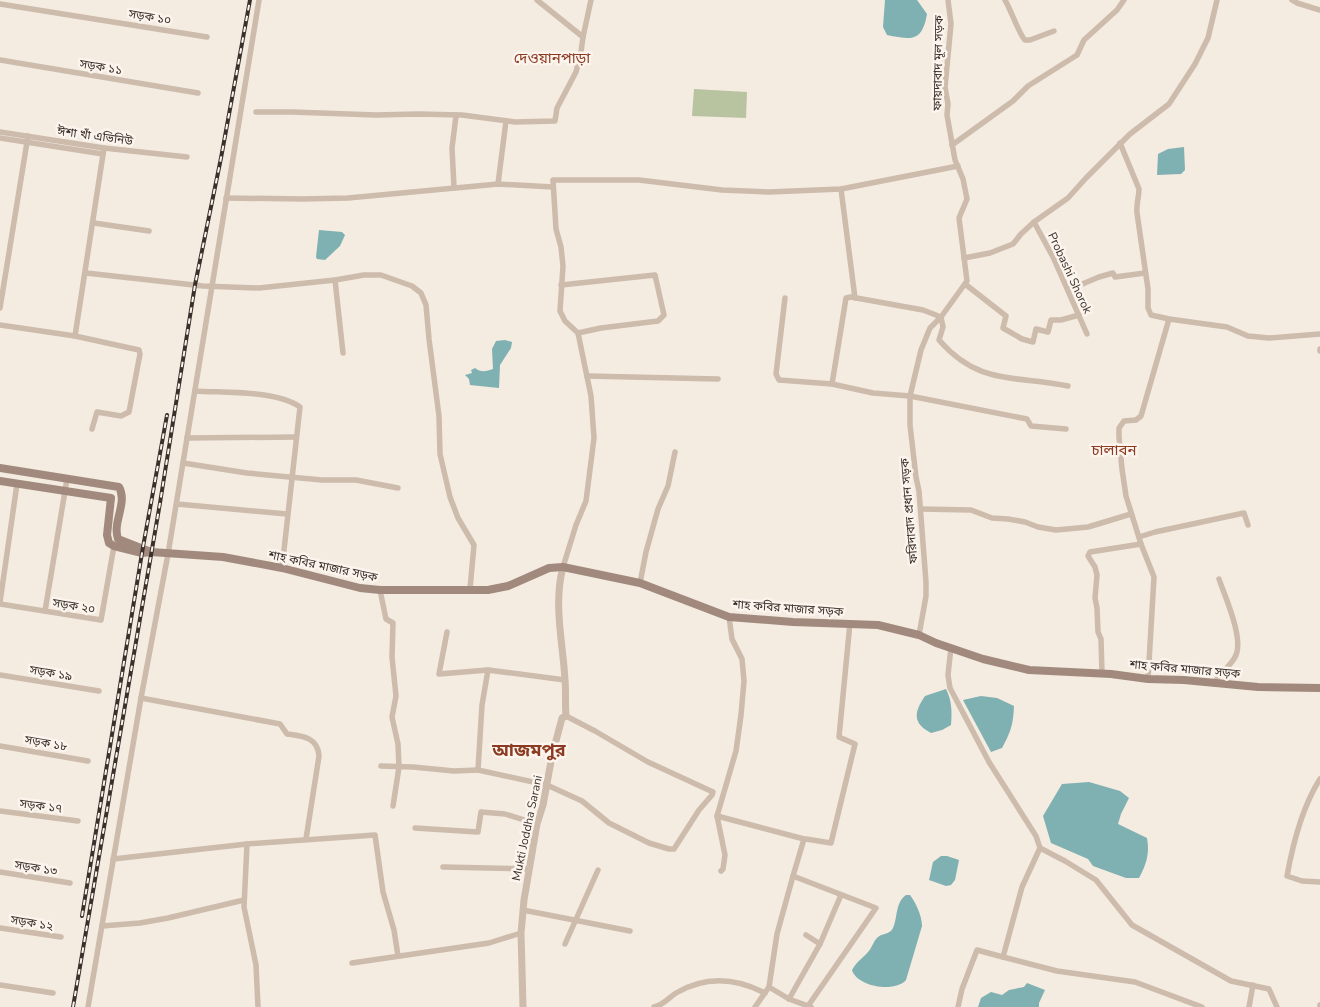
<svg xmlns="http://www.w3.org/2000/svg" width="1320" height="1007" font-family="'Nunito Sans','Noto Sans Bengali',sans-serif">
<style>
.green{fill:#b8c4a0}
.water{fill:#7fb0b2}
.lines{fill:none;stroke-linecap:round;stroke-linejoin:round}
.minor{stroke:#cdbbac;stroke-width:5.5}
.tertiary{stroke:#cdbbac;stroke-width:7}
.secondary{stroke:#a18a7d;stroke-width:8}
.rail-casing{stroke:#3b302b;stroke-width:4}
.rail{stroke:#fbf5ee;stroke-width:2;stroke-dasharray:5.5;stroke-linecap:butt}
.labels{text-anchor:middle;stroke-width:5;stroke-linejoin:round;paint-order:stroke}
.street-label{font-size:12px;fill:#3b302b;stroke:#fbf5ee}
.quarter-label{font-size:15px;fill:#8c3b22;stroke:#fbf5ee}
.district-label{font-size:18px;font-weight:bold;fill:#8c3b22;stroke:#fbf5ee}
</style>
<rect width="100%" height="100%" fill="#f4ebe1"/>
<!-- green -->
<path class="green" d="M694,89L747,92L746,118L692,116Z"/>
<!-- water -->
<g class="water">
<path d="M885,0H917L927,14C922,42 912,40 887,35L883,27Z"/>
<path d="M1184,147L1185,170L1181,174L1157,175L1158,154L1168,149Z"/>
<path d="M319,230L342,232L345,235L340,246L325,260L317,259L316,257Z"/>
<path d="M505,340L512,342L511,348L500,365L499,388L470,385L469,379L465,375L472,373L471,370L475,368C481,373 487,371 493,369L492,349L496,341Z"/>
<path d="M946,689C952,701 952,712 951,725L942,730L931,733C912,723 914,712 925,696Z"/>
<path d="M981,696L997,698L1014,706C1013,725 1011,731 1002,748L991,752L963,700Z"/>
<path d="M1089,782L1120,791L1129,798L1121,814L1118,824L1147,838C1150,854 1146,865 1139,878H1126L1093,866L1088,859L1051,843L1043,816L1062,784Z"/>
<path d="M941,856H947L959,860L955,880L951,885L946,886L929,880L933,862Z"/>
<path d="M906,895H910C916,903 922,916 922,926L906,980C895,993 857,987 852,970C857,961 862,959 868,952C872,948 873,942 877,938C881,933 890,935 893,928C898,917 895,903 906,895Z"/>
<path d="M1027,983L1045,990L1039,1003V1007H978L981,998L991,992L1002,995L1009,990L1024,987Z"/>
</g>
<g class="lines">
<!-- minor -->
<g class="minor">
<path d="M537,0L583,37"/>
<path d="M1005,0C1011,10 1019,34 1025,40H1030L1054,31"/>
<path d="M1292,0L1297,3L1320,10"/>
<path d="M0,4L207,37"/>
<path d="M0,60L198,93"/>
<path d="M256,112H292L376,115L418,114L462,115L515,122L555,121L557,108L576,72L581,52L583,37L591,0"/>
<path d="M0,132L104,148L187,157"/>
<path d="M0,138L103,154"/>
<path d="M1120,143L1139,189C1139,197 1136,204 1137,213L1148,289V308L1151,315L1169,319L1227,327L1248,336L1269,338L1320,334"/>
<path d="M952,145L1013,101L1028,86L1077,55L1084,40L1117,10L1124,0"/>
<path d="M498,184L506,121"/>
<path d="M454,187L452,148L456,116"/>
<path d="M841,189L855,298"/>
<path d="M226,198L302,199L348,198L498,184L553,187"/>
<path d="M1034,222L1053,257L1087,334"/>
<path d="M94,223L149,231"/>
<path d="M964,258L990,253L1013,244L1021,234L1034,222L1068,198L1086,178L1130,134L1169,104L1195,64L1208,38L1217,0"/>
<path d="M86,273L203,286L259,288L335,280L364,275H381L412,286L421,293L426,305L429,339L439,416L440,454L450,497L458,518L474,545L470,589"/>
<path d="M335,280L343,353"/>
<path d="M965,284L1006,316L1003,328L1022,339L1033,342L1036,329L1048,332L1051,320H1061L1079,315"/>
<path d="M561,285L655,275L664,315L658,321L601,328L578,333"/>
<path d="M1068,290L1099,277L1113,273L1115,277L1145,273"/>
<path d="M785,298L776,374L779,380L832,384L873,393L910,396L1027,419L1031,426L1066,429"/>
<path d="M0,308L28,136"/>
<path d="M941,317L943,327L939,340C979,386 1015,375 1068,386"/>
<path d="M0,325L75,336L139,350L140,354L129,412L121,416L97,412L92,429"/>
<path d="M75,336L104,148"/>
<path d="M1320,349V351"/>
<path d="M587,376L718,379"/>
<path d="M832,384L846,298L851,297L923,310L941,317L967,281L959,218L967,199L963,179L955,160L947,115L948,104L945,87L951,24L948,0"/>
<path d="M195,391C224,393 277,390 300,407L282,568"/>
<path d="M187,438L296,437"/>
<path d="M183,463L247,473L322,480H356L398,488"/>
<path d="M177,504L287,514"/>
<path d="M921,509L971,510L992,518L1008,519L1025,522L1038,527L1056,530L1088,527L1131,514"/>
<path d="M1139,537L1155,532L1244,513L1248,525"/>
<path d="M563,567L576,525L586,501L594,438L591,396L578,333L565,321L560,311L563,266L561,247L556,229L553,180H639L722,190L769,192L841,189L958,166"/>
<path d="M640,583L646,552L658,509L668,486L675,452"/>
<path d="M380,590L386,619L393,623L392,657L396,696L392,717L398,744L399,767L393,806"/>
<path d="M0,602L17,484"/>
<path d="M0,604L101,620L114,546"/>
<path d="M45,611L67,479"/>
<path d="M447,632L439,674L488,670"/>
<path d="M919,635L926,596V582L919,491L916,477L910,425V396L921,350L930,328L941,317"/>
<path d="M951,647L948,675L950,688L989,762L1036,836L1040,848L1065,861L1096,880L1132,925L1231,981L1269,989L1277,1007"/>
<path d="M1102,673L1101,639L1098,632L1097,608L1095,598L1097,575L1095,567L1088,556L1090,552L1141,544"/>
<path d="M0,675L99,691"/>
<path d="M1148,679L1154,577L1141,544L1126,496L1122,469L1119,437V428L1124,421L1136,420L1141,416L1169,319"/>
<path d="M565,680L488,670L482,705L478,770L547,785L582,801L609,823L649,843L669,849H674L699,810L712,795L713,792L648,762L595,731L566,716"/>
<path d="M1214,684C1219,673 1230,667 1235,657C1245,640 1225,597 1219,579"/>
<path d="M141,698L280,724L287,734C302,736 318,737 319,756L306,839"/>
<path d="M0,746L88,761"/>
<path d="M381,766L413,767L454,771L478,770"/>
<path d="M1320,779C1302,807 1293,843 1287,876L1302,881L1320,882"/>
<path d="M0,811L78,821"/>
<path d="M717,816L804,839L793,876L876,908L808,1006"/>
<path d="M415,828L478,832L481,812L505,814L537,824"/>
<path d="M806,839L831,843L855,744L839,737L850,623"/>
<path d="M113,859L247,844"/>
<path d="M443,867L529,869"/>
<path d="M721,871L723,869L725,855L717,816L736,751L741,715L744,681L742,659L732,639L729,617"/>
<path d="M0,872L70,883"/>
<path d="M523,910L630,931"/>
<path d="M102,926L140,923L168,918L244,900"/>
<path d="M0,928L61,937"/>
<path d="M565,944L598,870"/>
<path d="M820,944L841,895"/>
<path d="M1003,957L1057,971L1135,982L1202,1007"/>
<path d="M352,963L489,943L521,933"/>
<path d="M0,985L53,993"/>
<path d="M769,987L777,934L793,876"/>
<path d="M789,999L820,944L806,935"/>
<path d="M88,1007L141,698L168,554L259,0"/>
<path d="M258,1007L256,965L244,907L247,844L375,835L383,892L394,930L398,956"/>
<path d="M654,1007C664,1005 668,998 676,993C705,976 736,978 765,993"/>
<path d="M755,1007L769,987L789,999L811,1007"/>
<path d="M958,1007L962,989L977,950L1003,957L1022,887L1040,848"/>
<path d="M1249,1007L1253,985"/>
<path d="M1320,1007V1005"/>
</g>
<!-- tertiary -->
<path class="tertiary" d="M523,1007L521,933L524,900L537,824L543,805L552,756L562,718L566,716C565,704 566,692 565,680C563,643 553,604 563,567"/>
<!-- secondary -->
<g class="secondary">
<path d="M0,468L119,487C128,503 112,522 118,539L151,552L223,557L282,568L360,588L380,590H488L508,586L549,568L563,567L640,583L729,617L793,622L878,625L919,635L936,643L983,659L1029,670L1111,674L1148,679L1184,680L1258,687L1320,688"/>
<path d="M0,481L111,498L107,535L109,543L114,546L142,553L151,552"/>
</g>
<defs>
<g id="rail">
<path d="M82,916L143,547L167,415"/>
<path d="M73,1007L160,503L195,285L221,158L250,0"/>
</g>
</defs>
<!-- rail casing -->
<use href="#rail" class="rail-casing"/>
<!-- rail -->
<use href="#rail" class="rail"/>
</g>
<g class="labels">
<!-- street labels -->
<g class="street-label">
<text transform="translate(150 17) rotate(9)" y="4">সড়ক ১০</text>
<text transform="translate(938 63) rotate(-89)" y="4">ফায়দাবাদ মূল সড়ক</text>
<text transform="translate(101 67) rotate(9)" y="4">সড়ক ১১</text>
<text transform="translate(95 136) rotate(8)" y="4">ঈশা খাঁ এভিনিউ</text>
<text transform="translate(1070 273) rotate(65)" y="4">Probashi Shorok</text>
<text transform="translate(909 511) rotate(-95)" y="4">ফরিদাবাদ প্রধান সড়ক</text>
<text transform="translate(323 566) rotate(12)" y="4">শাহ কবির মাজার সড়ক</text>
<text transform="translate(74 606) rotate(9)" y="4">সড়ক ২০</text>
<text transform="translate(788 608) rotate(4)" y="4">শাহ কবির মাজার সড়ক</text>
<text transform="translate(1185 669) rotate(5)" y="4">শাহ কবির মাজার সড়ক</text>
<text transform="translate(51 673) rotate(9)" y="4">সড়ক ১৯</text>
<text transform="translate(46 743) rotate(10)" y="4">সড়ক ১৮</text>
<text transform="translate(41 806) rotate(7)" y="4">সড়ক ১৭</text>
<text transform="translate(527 828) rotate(-78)" y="4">Mukti Joddha Sarani</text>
<text transform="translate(36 868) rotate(9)" y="4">সড়ক ১৩</text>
<text transform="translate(32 923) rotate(9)" y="4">সড়ক ১২</text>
</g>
<!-- quarter labels -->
<g class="quarter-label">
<text x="552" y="63">দেওয়ানপাড়া</text>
<text x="1114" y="455">চালাবন</text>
</g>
<!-- district labels -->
<g class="district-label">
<text x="529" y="756">আজমপুর</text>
</g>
</g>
</svg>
